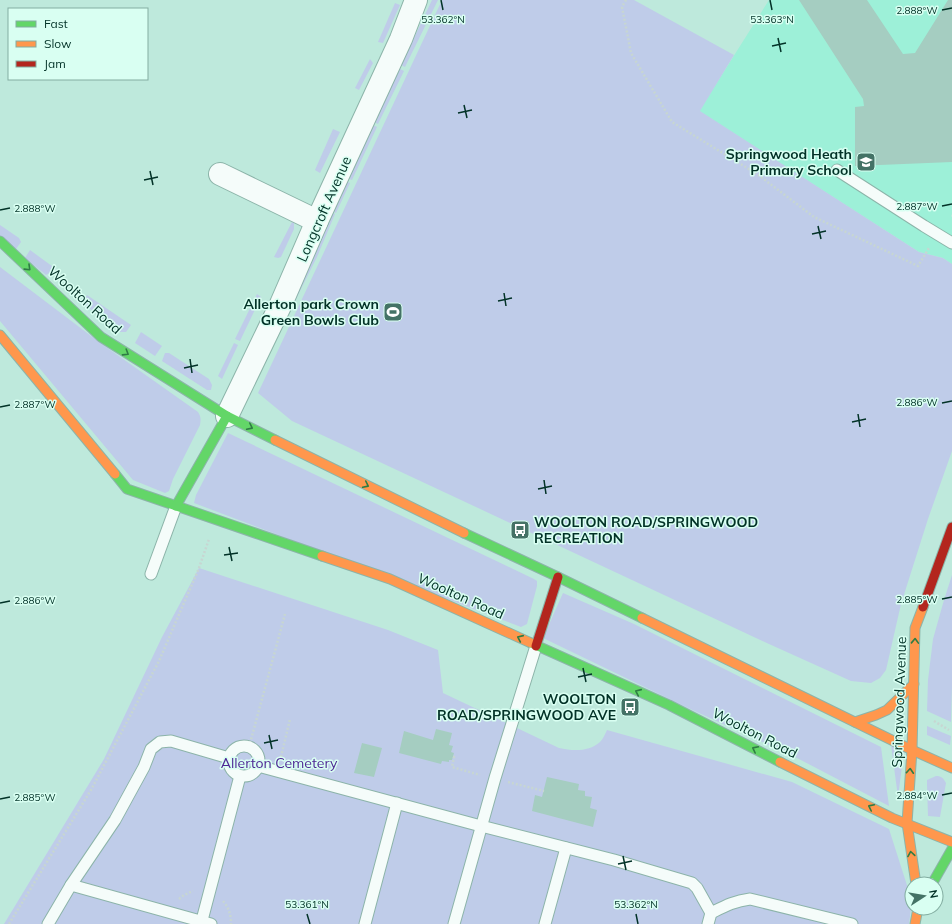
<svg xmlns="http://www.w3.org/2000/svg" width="952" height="924" font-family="Mulish,sans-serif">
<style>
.built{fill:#9df0d8}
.green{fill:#bfcce9}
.building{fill:#a5cdc1}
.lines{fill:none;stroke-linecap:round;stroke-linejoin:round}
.lane-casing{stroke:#8cb4a9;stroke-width:13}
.street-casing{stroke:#8cb4a9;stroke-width:24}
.fast-casing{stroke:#8cb4a9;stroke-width:11}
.slow-casing{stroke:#8cb4a9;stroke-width:11}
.jam-casing{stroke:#8cb4a9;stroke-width:11}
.path{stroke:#c7d6d2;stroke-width:2.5;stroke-dasharray:2 2;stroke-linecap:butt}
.lane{stroke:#f5fcfa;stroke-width:11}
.street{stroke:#f5fcfa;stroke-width:22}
.fast{stroke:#63d668;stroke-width:9}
.slow{stroke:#ff974d;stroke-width:9}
.jam{stroke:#b3261e;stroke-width:9}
.oneway{stroke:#2e7c44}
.ticks{fill:none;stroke:#023227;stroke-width:1.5}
.labels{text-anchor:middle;stroke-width:3;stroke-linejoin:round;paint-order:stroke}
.poi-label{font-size:14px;font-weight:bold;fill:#023227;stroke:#d9fff2;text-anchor:end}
.street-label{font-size:14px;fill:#023227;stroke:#d9fff2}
.park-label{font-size:14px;fill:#4e2795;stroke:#d9fff2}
.ticks-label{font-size:10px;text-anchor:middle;fill:#023227;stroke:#d9fff2;stroke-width:3;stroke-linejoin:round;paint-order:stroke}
</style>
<rect width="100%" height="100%" fill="#bee9dc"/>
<!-- built -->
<path class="built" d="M769,0H952V214L951,216L952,217V264L943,258L919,252L699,111Z"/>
<!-- green -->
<g class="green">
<path d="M432,0H438L405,67L401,65Z"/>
<path d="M442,0H634L734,55L700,111L919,252L943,258L952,264V451L928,519L901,604L886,670L880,678L871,683L851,681L769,644L292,421L258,393Z"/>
<path d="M395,3L400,5L383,43L378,42Z"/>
<path d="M370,59L373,63L359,90L355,88Z"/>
<path d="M400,69L404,71L378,124L374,122Z"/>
<path d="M373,125L377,127L352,180L347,178Z"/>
<path d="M333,129L340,132L320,173L315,170Z"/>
<path d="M346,181L350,183L336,213L332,211Z"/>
<path d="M331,212L335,214L317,257L281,329Z"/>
<path d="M292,222L294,223V229L281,257L278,258L274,257Z"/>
<path d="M0,225L19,238L21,242L16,249L0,236Z"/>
<path d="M30,250L56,269L46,275L25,258Z"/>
<path d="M0,267L99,342L198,412C201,417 201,419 200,425L173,479L169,491L165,493L133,480L0,321Z"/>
<path d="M257,294L261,297L240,341L235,339Z"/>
<path d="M87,295L131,325L126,332H120L85,305L84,300Z"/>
<path d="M141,332L162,346L155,356L135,343Z"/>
<path d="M234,343L238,345L222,379L218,376Z"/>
<path d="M165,353H169L209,379L212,385L211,390H207L162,361Z"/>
<path d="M228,433L534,579L537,581V586L527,624L521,627L194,503L196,495Z"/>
<path d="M199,568L388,630L438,650L443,693L559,748C573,751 589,752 600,742C603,739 605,734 607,730L792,782L889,829L912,901L909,924H4L104,759L162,637Z"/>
<path d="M952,575V685L951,722L927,711L928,680L933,639L944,600Z"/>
<path d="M563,593L634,624L881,747L889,806L797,758L688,708L543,638Z"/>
<path d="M927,726L951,736L950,745L927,735Z"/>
<path d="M891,745L904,751L898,797Z"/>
<path d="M936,776C942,776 943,778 946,783L940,817L928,816L927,784V780Z"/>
</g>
<!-- building -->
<g class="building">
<path d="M799,0H867L903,54L915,53L948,0H952V162L855,166V107L864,106L863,99Z"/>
<path d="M436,729L452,733L449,745L453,746L451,752L454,753L452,760H449V762L442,761L441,764L399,753L404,731L433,740Z"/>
<path d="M362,743L382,748L374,777L354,773Z"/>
<path d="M547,777L579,784L578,790L585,791V796L592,797L590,808L597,810L593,827L532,811L535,795L542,797Z"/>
</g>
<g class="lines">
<defs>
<g id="lane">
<path d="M837,170L924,226L952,243"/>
<path d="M151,574L176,506"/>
<circle cx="244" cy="761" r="15"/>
<path d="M258,766L481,826L614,860L692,883L697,888L711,913L708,924"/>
<path d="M71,885L211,924"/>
<path d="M711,913C725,906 734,901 750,899L852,924"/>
<path d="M48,924L71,885L115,820L144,767L151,749L160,742L171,741L229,758"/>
<path d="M201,924L240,776"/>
<path d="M365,924L397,803"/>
<path d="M454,924L495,778L536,646"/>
<path d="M545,924L566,848"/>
</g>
<g id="street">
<path d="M220,174L317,221"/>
<path d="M227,416L281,304L317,221L401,39L416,0"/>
</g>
<g id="fast">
<path d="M0,241L101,337L227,416L275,440"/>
<path d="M115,474L127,489L322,556"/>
<path d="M176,506L227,416"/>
<path d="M464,533L558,577L642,618"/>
<path d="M531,643L669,705L780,762"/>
<path d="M932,884L952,849"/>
</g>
<g id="slow">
<path d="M0,335L115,474"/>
<path d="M275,440L464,533"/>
<path d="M322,556L390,579L531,643"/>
<path d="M642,618L912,750L952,768"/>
<path d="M855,722L876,715L887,710L914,684"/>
<path d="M780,762L892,818L952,842"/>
<path d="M916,884L907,823L912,750L915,628L923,607"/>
<path d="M915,924L918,908"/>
</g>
<g id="jam">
<path d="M923,607L952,527"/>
<path d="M536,646L558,577"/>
</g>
</defs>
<!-- lane casing -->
<use href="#lane" class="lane-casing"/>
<!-- street casing -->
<use href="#street" class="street-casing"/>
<!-- fast casing -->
<use href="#fast" class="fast-casing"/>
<!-- slow casing -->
<use href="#slow" class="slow-casing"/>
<!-- jam casing -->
<use href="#jam" class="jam-casing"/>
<!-- path -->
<g class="path">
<path d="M626,0L622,7L631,53L672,122L757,174L814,217L918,266L929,248L930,249"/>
<path d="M934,721L949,730"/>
<path d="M249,747L285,614"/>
<path d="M281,757L290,719"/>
<path d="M453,757H454L452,767L480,775"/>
<path d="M508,782L544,791"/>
<path d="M179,899L184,895L193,891"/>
<path d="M223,901C229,908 231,915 231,924"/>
<path d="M9,924L91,790L159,661L199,568L209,539"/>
</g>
<!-- lane -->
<use href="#lane" class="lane"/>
<!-- street -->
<use href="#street" class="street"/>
<!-- fast -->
<use href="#fast" class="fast"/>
<!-- slow -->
<use href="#slow" class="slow"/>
<!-- jam -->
<use href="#jam" class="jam"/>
</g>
<!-- one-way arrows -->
<defs><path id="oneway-chevron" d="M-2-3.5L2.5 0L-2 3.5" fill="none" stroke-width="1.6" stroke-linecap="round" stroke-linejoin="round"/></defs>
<g class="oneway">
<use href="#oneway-chevron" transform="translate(28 268) rotate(44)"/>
<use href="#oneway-chevron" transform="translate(126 353) rotate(32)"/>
<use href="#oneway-chevron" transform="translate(250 427) rotate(26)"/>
<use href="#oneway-chevron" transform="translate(366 485) rotate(26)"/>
<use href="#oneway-chevron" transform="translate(520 638) rotate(-156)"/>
<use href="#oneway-chevron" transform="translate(915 641) rotate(-88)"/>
<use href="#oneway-chevron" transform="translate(638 692) rotate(-156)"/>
<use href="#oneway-chevron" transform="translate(755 749) rotate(-153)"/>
<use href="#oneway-chevron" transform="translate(910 771) rotate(-86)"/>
<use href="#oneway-chevron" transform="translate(871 807) rotate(-154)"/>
<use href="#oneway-chevron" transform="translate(911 854) rotate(-99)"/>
</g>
<!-- ticks -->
<path class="ticks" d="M441,0L443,10M770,0L772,10M942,10L952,8M778,38L781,52M772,46L786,43M464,105L467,118M458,113L472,110M150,171L153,185M144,180L158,177M942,206L952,204M0,210L10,208M818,226L821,239M812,234L826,231M504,293L506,306M498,301L512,298M190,359L192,373M184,368L198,365M942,403L952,401M0,407L10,405M858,414L860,427M852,422L866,419M544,480L546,494M538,489L552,486M229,547L232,561M224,555L238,553M942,599L952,597M0,603L10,601M583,668L586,682M578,677L592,674M269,735L272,749M264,743L278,740M942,795L952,793M0,799L10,797M623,856L626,870M618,864L632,861M307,914L310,924M636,914L638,924"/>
<!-- icons -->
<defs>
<symbol id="school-square" viewBox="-11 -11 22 22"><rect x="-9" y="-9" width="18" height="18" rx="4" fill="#447266" stroke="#d9fff2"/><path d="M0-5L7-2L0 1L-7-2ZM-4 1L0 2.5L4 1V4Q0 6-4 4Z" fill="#fff"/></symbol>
<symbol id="stadium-square" viewBox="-11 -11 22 22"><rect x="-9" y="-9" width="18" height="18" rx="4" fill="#447266" stroke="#d9fff2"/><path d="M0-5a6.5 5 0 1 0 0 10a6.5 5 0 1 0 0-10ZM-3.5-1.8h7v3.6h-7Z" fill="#fff"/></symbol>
<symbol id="bus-square" viewBox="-11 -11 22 22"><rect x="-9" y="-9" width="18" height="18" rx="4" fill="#447266" stroke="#d9fff2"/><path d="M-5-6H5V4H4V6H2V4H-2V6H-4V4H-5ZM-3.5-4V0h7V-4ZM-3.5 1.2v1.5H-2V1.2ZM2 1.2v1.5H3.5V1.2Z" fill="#fff"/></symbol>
</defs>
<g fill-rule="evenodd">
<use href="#school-square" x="855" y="151" width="22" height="22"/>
<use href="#stadium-square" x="382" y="301" width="22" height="22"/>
<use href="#bus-square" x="509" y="519" width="22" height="22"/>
<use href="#bus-square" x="619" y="696" width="22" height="22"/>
</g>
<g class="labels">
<!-- poi labels -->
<g class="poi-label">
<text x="852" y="159">Springwood Heath<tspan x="852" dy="16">Primary School</tspan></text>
<text x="379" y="309">Allerton park Crown<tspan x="379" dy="16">Green Bowls Club</tspan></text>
<text x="534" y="527" text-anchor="start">WOOLTON ROAD/SPRINGWOOD<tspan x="534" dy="16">RECREATION</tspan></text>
<text x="616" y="704">WOOLTON<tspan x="616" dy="16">ROAD/SPRINGWOOD AVE</tspan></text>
</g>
<!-- street labels -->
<g class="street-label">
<text transform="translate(324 209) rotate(-66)" y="5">Longcroft Avenue</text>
<text transform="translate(85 300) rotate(42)" y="5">Woolton Road</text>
<text transform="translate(461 596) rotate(24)" y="5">Woolton Road</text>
<text transform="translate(899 702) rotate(-88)" y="5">Springwood Avenue</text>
<text transform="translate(755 733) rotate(27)" y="5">Woolton Road</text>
</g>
<!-- park labels -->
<g class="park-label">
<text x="279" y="768">Allerton Cemetery</text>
</g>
</g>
<g class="ticks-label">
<text x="917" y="14">2.888°W</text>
<text x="443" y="23">53.362°N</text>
<text x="772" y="23">53.363°N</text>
<text x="917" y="210">2.887°W</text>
<text x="35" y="212">2.888°W</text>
<text x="917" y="406">2.886°W</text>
<text x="35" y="408">2.887°W</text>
<text x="917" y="603">2.885°W</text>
<text x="35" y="604">2.886°W</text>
<text x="917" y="799">2.884°W</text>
<text x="35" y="801">2.885°W</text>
<text x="307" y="908">53.361°N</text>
<text x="636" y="908">53.362°N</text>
</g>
<!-- legend -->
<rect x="8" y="8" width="140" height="72" fill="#d9fff2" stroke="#83ada1"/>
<rect x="16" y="21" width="20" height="6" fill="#63d668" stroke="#83ada1"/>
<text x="44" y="28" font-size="12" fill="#023227">Fast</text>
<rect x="16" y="41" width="20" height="6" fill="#ff974d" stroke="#83ada1"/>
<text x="44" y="48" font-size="12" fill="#023227">Slow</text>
<rect x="16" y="61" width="20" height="6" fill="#b3261e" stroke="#83ada1"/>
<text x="44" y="68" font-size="12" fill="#023227">Jam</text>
<!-- north arrow -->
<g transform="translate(924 896) rotate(78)"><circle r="19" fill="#d9fff2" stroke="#83ada1"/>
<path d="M0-3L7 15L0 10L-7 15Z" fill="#447266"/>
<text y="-6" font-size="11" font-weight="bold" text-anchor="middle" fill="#023227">N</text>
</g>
</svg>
